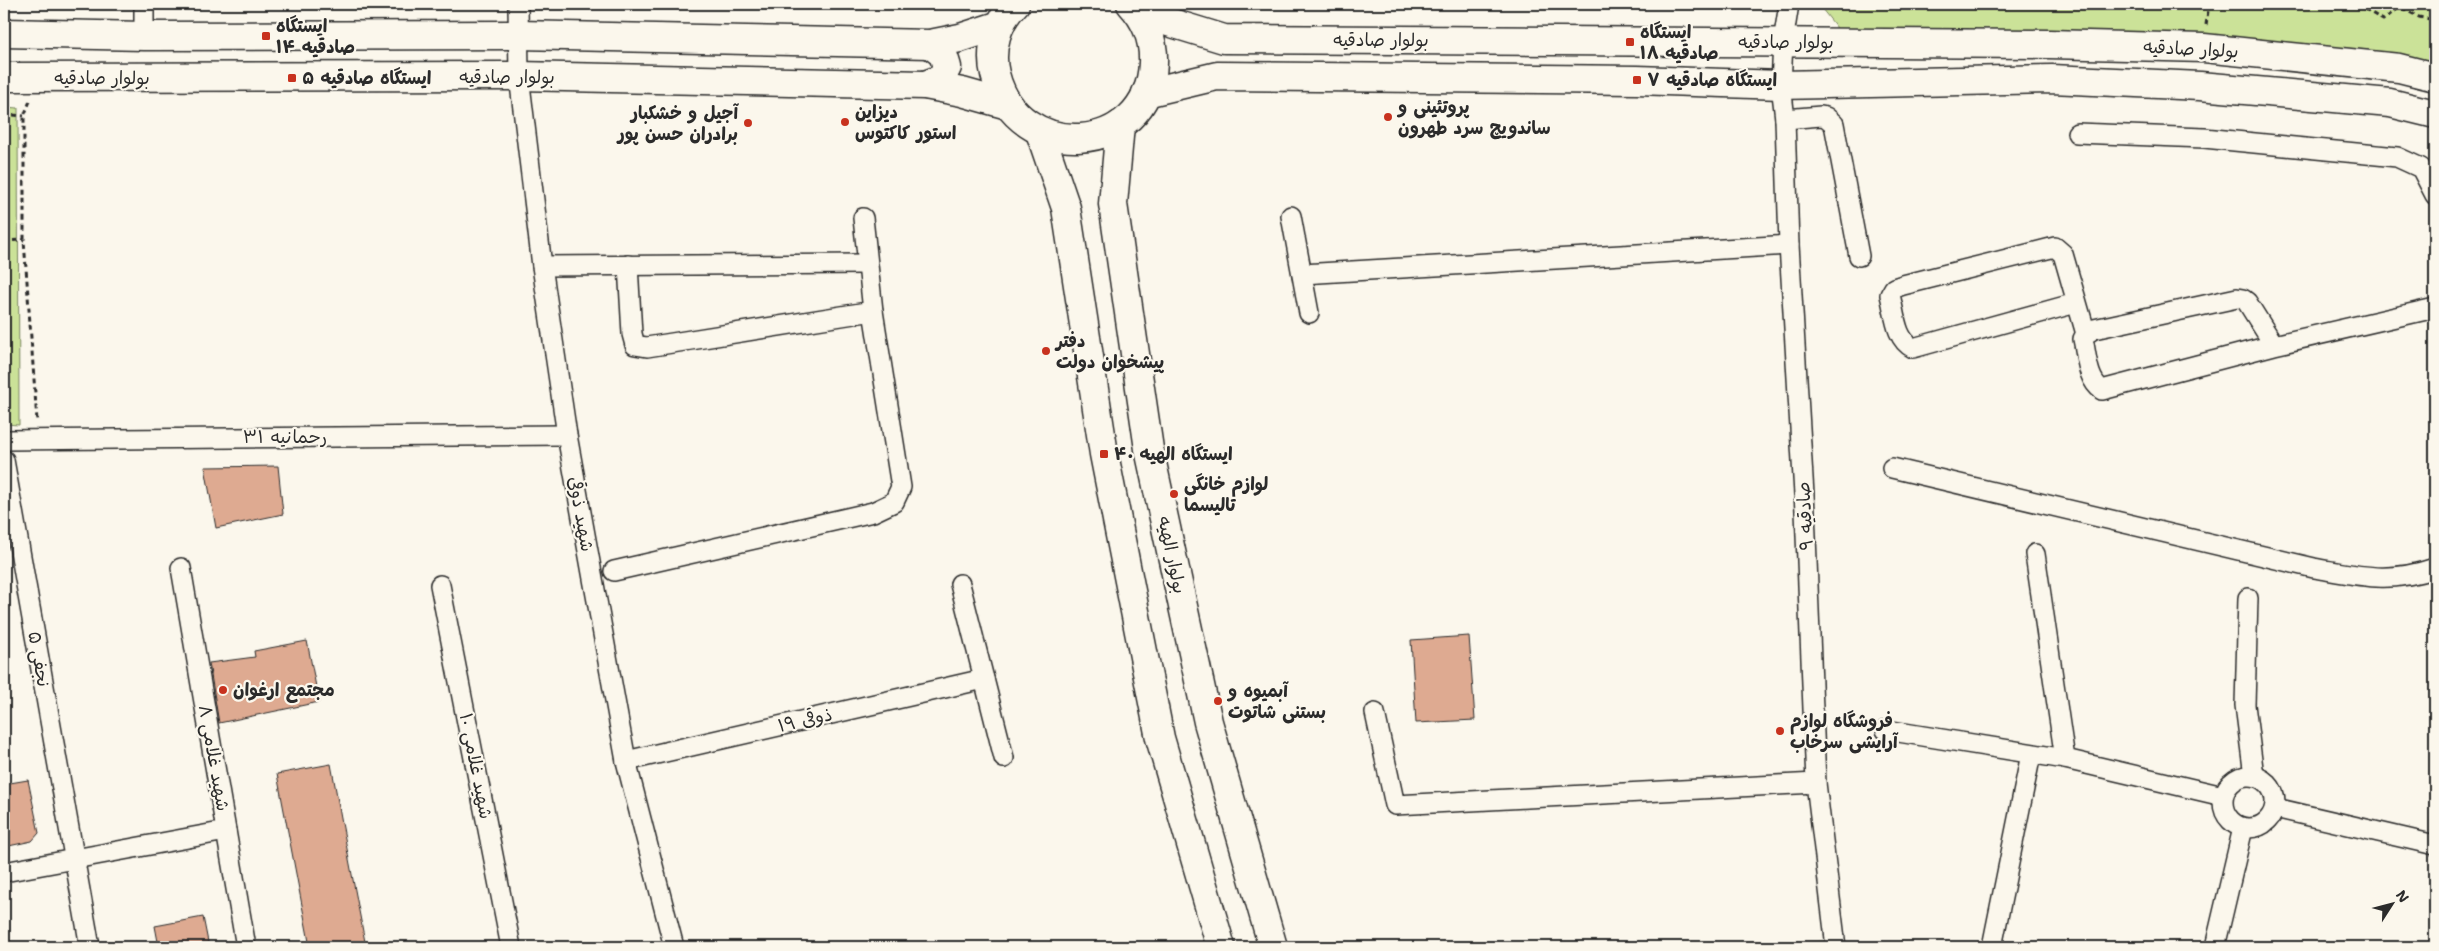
<svg xmlns="http://www.w3.org/2000/svg" width="2439" height="951" font-family="'Shantell Sans','Playpen Sans Arabic',sans-serif">
<style>
.green{fill:#cbe298;stroke:#7b8662}
.building{fill:#deaa91;stroke:#2b2b2b}
.lines{fill:none;stroke-linecap:round;stroke-linejoin:round}
.minor-casing{stroke:#2b2b2b;stroke-width:22}
.secondary-casing{stroke:#2b2b2b;stroke-width:31}
.path{stroke:#2b2b2b;stroke-width:3;stroke-dasharray:5 4;stroke-linecap:butt}
.minor{stroke:#fbf7ec;stroke-width:19}
.secondary{stroke:#fbf7ec;stroke-width:28}
.poi-dot{fill:#c8321e;stroke:#fbf7ec;stroke-width:2}
.labels{text-anchor:middle;stroke-width:4.5;stroke-linejoin:round;paint-order:stroke}
.poi-label{font-size:18px;font-weight:bold;fill:#2b2b2b;stroke:#fbf7ec;text-anchor:start}
.street-label{font-size:18px;fill:#2b2b2b;stroke:#fbf7ec}
</style>
<rect width="100%" height="100%" fill="#fbf7ec"/>
<filter id="ink" filterUnits="userSpaceOnUse"><feTurbulence type="fractalNoise" baseFrequency=".02" numOctaves="2"/><feDisplacementMap in="SourceGraphic" scale="10" xChannelSelector="R" yChannelSelector="G"/><feConvolveMatrix kernelMatrix="1 2 1 2 8 2 1 2 1" color-interpolation-filters="sRGB"/></filter>
<g filter="url(#ink)">
<!-- green -->
<g class="green">
<path d="M1818,4H2435V64L2369,50L2209,36L1841,33Z"/>
<path d="M4,107L18,108L19,425L4,424Z"/>
<path d="M1826,941L1827,947H1720Z"/>
</g>
<!-- building -->
<g class="building">
<path d="M278,466L283,514L216,528L205,467Z"/>
<path d="M1469,636L1475,720L1416,723L1411,640Z"/>
<path d="M307,641L319,702L219,723L209,663L255,657L254,651Z"/>
<path d="M331,764L342,823L366,947H310L277,774Z"/>
<path d="M28,780L39,833L32,841L4,847V784Z"/>
<path d="M203,917L209,947H159L155,926Z"/>
</g>
<g class="lines">
<defs>
<g id="minor">
<path d="M518,4L519,76L542,266L567,435L626,761L674,947"/>
<path d="M1789,4L1783,42L1781,85L1785,119L1789,245L1805,511L1816,783L1836,947"/>
<path d="M144,36V4"/>
<path d="M1785,119L1821,116L1826,117L1834,124L1859,256"/>
<path d="M2077,133L2204,138L2397,157L2421,168L2435,195"/>
<path d="M1291,216L1309,313"/>
<path d="M628,265L632,334L635,345L647,347L873,311"/>
<path d="M542,266L867,264"/>
<path d="M1302,274L1789,245"/>
<path d="M2076,303L1913,348C1895,339 1895,313 1890,295L1894,288L1903,285L2055,247L2063,254L2086,334"/>
<path d="M2274,345L2247,302L2243,299L2237,298L2094,329L2086,334L2083,339C2087,356 2087,380 2102,390L2274,345L2435,308"/>
<path d="M4,440L567,435"/>
<path d="M4,460L90,947"/>
<path d="M1892,468L2314,568C2361,576 2388,584 2435,568"/>
<path d="M2035,554L2065,759"/>
<path d="M181,568L246,947"/>
<path d="M614,571L873,512L894,502L901,487L873,311L863,218"/>
<path d="M960,584L1004,758"/>
<path d="M440,585L511,947"/>
<path d="M2248,598L2245,705L2254,776"/>
<path d="M1375,713L1395,805L1816,783"/>
<path d="M1886,730L2065,759L2223,796"/>
<path d="M626,761L984,679"/>
<circle cx="2249" cy="802" r="26"/>
<path d="M2275,808L2435,845"/>
<path d="M4,872L226,831"/>
<path d="M1992,947L2031,754"/>
<path d="M2215,947L2243,828"/>
</g>
<g id="secondary">
<path d="M1015,4C997,21 989,50 995,74C1017,165 1149,157 1153,63C1154,41 1146,20 1131,4"/>
<path d="M1139,13L1224,39L2049,44L2204,48L2399,68L2435,77"/>
<path d="M4,33L144,36L519,35L930,44L960,38L1000,25"/>
<path d="M4,77L519,76L925,85L962,92L1008,105"/>
<path d="M925,85L941,79L947,67L943,54L930,44"/>
<path d="M1146,93L1217,76L1637,80L1781,85L2052,79L2200,86L2390,103L2435,114"/>
<path d="M1120,125L1113,204L1149,449L1208,722L1273,947"/>
<path d="M1040,132L1066,208L1104,454L1160,738L1221,947"/>
</g>
</defs>
<!-- minor casing -->
<use href="#minor" class="minor-casing"/>
<!-- secondary casing -->
<use href="#secondary" class="secondary-casing"/>
<!-- path -->
<g class="path">
<path d="M2357,4L2383,20L2400,7L2419,17L2435,20"/>
<path d="M2206,25L2209,4"/>
<path d="M30,101L24,116V240L37,421"/>
<path d="M4,114L24,116"/>
<path d="M4,241L24,240"/>
</g>
<!-- minor -->
<use href="#minor" class="minor"/>
<!-- secondary -->
<use href="#secondary" class="secondary"/>
</g>
</g>
<!-- markers -->
<g class="poi-dot">
<rect x="261" y="31" width="10" height="10" rx="2.5"/>
<rect x="1625" y="37" width="10" height="10" rx="2.5"/>
<rect x="287" y="73" width="10" height="10" rx="2.5"/>
<rect x="1632" y="75" width="10" height="10" rx="2.5"/>
<circle cx="1388" cy="117" r="5"/>
<circle cx="845" cy="122" r="5"/>
<circle cx="748" cy="123" r="5"/>
<circle cx="1046" cy="351" r="5"/>
<rect x="1099" y="449" width="10" height="10" rx="2.5"/>
<circle cx="1174" cy="494" r="5"/>
<circle cx="223" cy="690" r="5"/>
<circle cx="1218" cy="701" r="5"/>
<circle cx="1780" cy="731" r="5"/>
</g>
<g class="labels">
<!-- poi labels -->
<g class="poi-label">
<text x="276" y="32">ایستگاه<tspan x="276" dy="21">صادقیه ۱۴</tspan></text>
<text x="1640" y="38">ایستگاه<tspan x="1640" dy="21">صادقیه ۱۸</tspan></text>
<text x="302" y="84">ایستگاه صادقیه ۵</text>
<text x="1647" y="86">ایستگاه صادقیه ۷</text>
<text x="1398" y="113">پروتئینی و<tspan x="1398" dy="21">ساندویچ سرد طهرون</tspan></text>
<text x="855" y="118">دیزاین<tspan x="855" dy="21">استور کاکتوس</tspan></text>
<text x="738" y="119" text-anchor="end">آجیل و خشکبار<tspan x="738" dy="21">برادران حسن پور</tspan></text>
<text x="1056" y="347">دفتر<tspan x="1056" dy="21">پیشخوان دولت</tspan></text>
<text x="1114" y="460">ایستگاه الهیه ۴۰</text>
<text x="1184" y="490">لوازم خانگی<tspan x="1184" dy="21">تالیسما</tspan></text>
<text x="233" y="696">مجتمع ارغوان</text>
<text x="1228" y="697">آبمیوه و<tspan x="1228" dy="21">بستنی شاتوت</tspan></text>
<text x="1790" y="727">فروشگاه لوازم<tspan x="1790" dy="21">آرایشی سرخاب</tspan></text>
</g>
<!-- street labels -->
<g class="street-label">
<text x="1381" y="46">بولوار صادقیه</text>
<text x="1786" y="48">بولوار صادقیه</text>
<text transform="translate(2191 49) rotate(3)" y="6">بولوار صادقیه</text>
<text x="507" y="83">بولوار صادقیه</text>
<text x="102" y="84">بولوار صادقیه</text>
<text x="285" y="443">رحمانیه ۳۱</text>
<text transform="translate(581 514) rotate(80)" y="6">شهید ذوقی</text>
<text transform="translate(1805 516) rotate(-93)" y="6">صادقیه ۹</text>
<text transform="translate(1172 555) rotate(78)" y="6">بولوار الهیه</text>
<text transform="translate(39 659) rotate(80)" y="6">نجفی ۵</text>
<text transform="translate(805 720) rotate(-13)" y="6">ذوقی ۱۹</text>
<text transform="translate(214 758) rotate(80)" y="6">شهید غلامی ۸</text>
<text transform="translate(476 766) rotate(79)" y="6">شهید غلامی ۱۰</text>
</g>
</g>
<!-- margin -->
<rect width="2439" height="951" fill="none" stroke="#fbf7ec" stroke-width="20"/>
<rect x="10" y="10" width="2419" height="931" fill="none" stroke="#2b2b2b" stroke-width="2" filter="url(#ink)"/>
<!-- north arrow -->
<g transform="translate(2392 904) rotate(54)" stroke="#fbf7ec" stroke-width="4" paint-order="stroke">
<path d="M0-4L9 19L0 12L-9 19Z" fill="#2b2b2b"/>
<text y="-8" font-size="14" font-weight="bold" text-anchor="middle" fill="#2b2b2b">N</text>
</g>
</svg>
